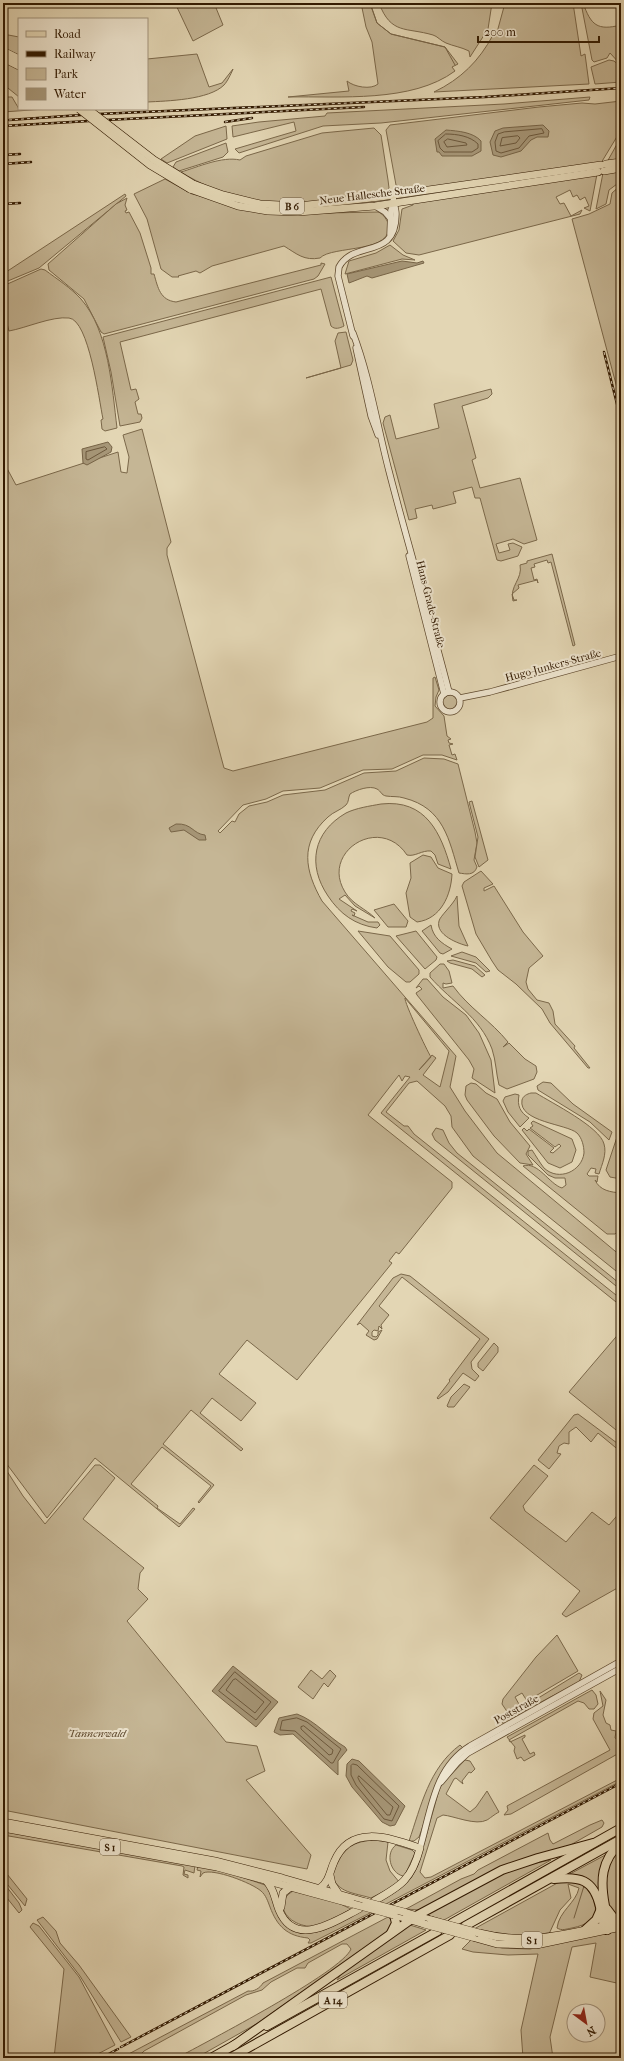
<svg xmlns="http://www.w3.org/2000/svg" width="624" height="2061" font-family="'IM FELL French Canon',serif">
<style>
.green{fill:#c5b695;stroke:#7b684a;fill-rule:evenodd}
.water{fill:#a69677;stroke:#776447}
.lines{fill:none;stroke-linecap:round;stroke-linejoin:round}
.shore{stroke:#6c583c;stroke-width:1}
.stream{stroke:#776447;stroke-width:1}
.minor-casing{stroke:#5e482d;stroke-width:7}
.major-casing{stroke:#311900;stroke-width:8}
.highway-casing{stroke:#311900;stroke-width:10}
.minor{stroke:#ede4ce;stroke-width:5.5}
.major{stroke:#e3d6b4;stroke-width:7}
.highway{stroke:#e3d6b4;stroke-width:8}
.rail-casing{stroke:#311900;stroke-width:2.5}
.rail{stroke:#ede4ce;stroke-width:1;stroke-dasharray:3;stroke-linecap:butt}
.major-bridge-casing{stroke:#311900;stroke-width:8;stroke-linecap:butt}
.major-bridge{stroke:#e3d6b4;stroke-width:7}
.labels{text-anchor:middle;stroke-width:4;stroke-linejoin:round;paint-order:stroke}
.shield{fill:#ede4ce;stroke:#69563e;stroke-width:1}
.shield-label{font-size:10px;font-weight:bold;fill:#311900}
.street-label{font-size:11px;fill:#311900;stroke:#ede4ce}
.park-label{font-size:11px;font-style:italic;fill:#5d482d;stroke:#ede4ce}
</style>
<rect width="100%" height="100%" fill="#e3d6b4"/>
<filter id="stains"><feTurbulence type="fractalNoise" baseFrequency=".005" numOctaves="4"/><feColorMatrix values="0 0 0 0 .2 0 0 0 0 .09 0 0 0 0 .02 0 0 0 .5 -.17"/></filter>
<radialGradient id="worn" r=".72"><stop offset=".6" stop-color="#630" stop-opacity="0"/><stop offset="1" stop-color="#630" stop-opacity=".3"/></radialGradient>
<!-- green -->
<g class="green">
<path d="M175,3H214L223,25L193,41Z"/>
<path d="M361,3H370L377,23L391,34L445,47L458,64L452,67L455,71C412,103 340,96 288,97L349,91L347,81C354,87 371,90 378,84L372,42L366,27Z"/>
<path d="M379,3H492L488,29L470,57L469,51C461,47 453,46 446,43C441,41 437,36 433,35C406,27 391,35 379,3Z"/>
<path d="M505,3H573L581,56L585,54L589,84L434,92C461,79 479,61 493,35L496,36Z"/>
<path d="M581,3H583C591,25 597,31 621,25V65L610,53L607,58L594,62L592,60Z"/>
<path d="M3,34L19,37V55L3,48Z"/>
<path d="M197,54L209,87L222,83L233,69C231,74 227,82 224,85C209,100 167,101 147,102V59Z"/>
<path d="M609,60L614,61L621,67V82L595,84L591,67Z"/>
<path d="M3,62L19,70V97L3,84Z"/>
<path d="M3,97H12L19,109H45L3,112Z"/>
<path d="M590,97L589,100L381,123L323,126L239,153L235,149L296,131L294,122L233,137L232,126L259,122L325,116L327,113L504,104Z"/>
<path d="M621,101V130L601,163L408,191L407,188L401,189L396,185L386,130L390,125L539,107L582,103L595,104Z"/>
<path d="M226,126L227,139L167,163L161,159L195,136Z"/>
<path d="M374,128L381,135L388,180L389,188L384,194C358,197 333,203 307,204C265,207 217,195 181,172C198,167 222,156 240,160L246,156L322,133Z"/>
<path d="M621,137V160L607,162Z"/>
<path d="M226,143L228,152L223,157L179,171L173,167L176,162Z"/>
<path d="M621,170V181L609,190L606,204L596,209L603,173Z"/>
<path d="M597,174L590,211L584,208L589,206L585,197L580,200L577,195L573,197L570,190L556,197L560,204L564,203L571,216L582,210L580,214L419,255L406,253L393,241L399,230L402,209L413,205V202Z"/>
<path d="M165,179L192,194L277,214L378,212C382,213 386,218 388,223C396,254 332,245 320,258C304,261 297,254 284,246L212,266L200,273L196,271L178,276L179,277H172L161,269L147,219L134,194Z"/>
<path d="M621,185V403L572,219L589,214L610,204L612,193Z"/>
<path d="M125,194L126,196L39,268L3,283V274Z"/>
<path d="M127,198L125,205L127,210L125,211L126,213L129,212L140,233L151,268V274H154C158,288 160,300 176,302L321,265V263L325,264L318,276L314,279L104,334L101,332L84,299L49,270L48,264L116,204Z"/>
<path d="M390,245L403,255L415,260L402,259L345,274L349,261L376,253Z"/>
<path d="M41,269L45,270C57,279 71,288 81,299C109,331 112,388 117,428L105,431L102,429L101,420L103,419C99,400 89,320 69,318C52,316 26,328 9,331L3,308V286Z"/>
<path d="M331,277L344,326C340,328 335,330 331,326L321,289L120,342L131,390L136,389L139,399L135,402L138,414H141L142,418L140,422L120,426L111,372L103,337Z"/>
<path d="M346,332L353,360L351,365L306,378L341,368L335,341L338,333Z"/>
<path d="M491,389L492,394L488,398L462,406L476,458L472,460L480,488L520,478L537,540L524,544L513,539L496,544L499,553L510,550L508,544L513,543L522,547L518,556L501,561L497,560L480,498H475L472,487L453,492L456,503L433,509L432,505L415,509L417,518L409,520L383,423L385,417L390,415L396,439L439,428L434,404Z"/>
<path d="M142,429L171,542L167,548V555L224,768L233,771L427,722L433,718V678L435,677L439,690L436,697L435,706L444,716L447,736L451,739L448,740L449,743L453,744L449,745L452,755L455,754L457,760L442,755H423L392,769L363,770L320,788L283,791L266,799L243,805L218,831L220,833L232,821L235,822L239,814L249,806L267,802L283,795L325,790L364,773L396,771L424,758L444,759L458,764L475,832L477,843L474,860L477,867C474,876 466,874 459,873C449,840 444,808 404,798C398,796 392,797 386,796C381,795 381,791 377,789C370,785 356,790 350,794C348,798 349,802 346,805C341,810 333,812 328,817C299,843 305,871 322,901L456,1056L450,1087L465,1111L497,1153L621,1256V1275L473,1156L452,1127L451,1116L445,1106L417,1081L409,1083L386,1112L404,1126H408L414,1134L621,1299V1306L381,1113L410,1077L405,1076L402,1081L399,1075L368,1115L452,1182V1188L399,1254L396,1252L389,1261L392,1263L297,1380L247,1340L219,1374L256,1403L241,1421L212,1398L200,1413L243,1449L241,1451L191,1410L163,1444L214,1485L199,1503L198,1502L211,1486L162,1447L131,1484L158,1506L157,1508L180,1524L193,1508L195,1509L179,1527L95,1458L47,1518L3,1459V838L7,835L3,826V461L16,485L118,452L121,472L127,473L129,457L123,435ZM405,998L449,1051L440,1087L423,1075L436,1058L432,1055L419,1070L431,1057C427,1051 404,1002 405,998Z"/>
<path d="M552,554L575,645L573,646L551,562L548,563L547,560L534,564L535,567L531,568L534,580L537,579L538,583L537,580L518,585L519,588L512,594L514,600H517L513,601C509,586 523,579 520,565L527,563V561Z"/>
<circle cx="450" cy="702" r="8"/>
<path d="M472,801L488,860L479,867L475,857L478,837L469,802Z"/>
<path d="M381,804C426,799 441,833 451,869L438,864L435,855L431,851C422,850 415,857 407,855C380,814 320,852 345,892C352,904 366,909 375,918L355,906L345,895L339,899L357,911L352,909L351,911L355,913L354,916L352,915L368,922H378L380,925L377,928C355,925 340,914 328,896C307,865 313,832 346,813C356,808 370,806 381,804Z"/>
<path d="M423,855L431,857L438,868L452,874C451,895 441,919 417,922L410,917L406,893L411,878L410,863Z"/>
<path d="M481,871L493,884L484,888V891L494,886L523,932L543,956L529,968L526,982L528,989L537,1000L549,1003L553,1011L555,1024L575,1046L574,1048L590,1068H588L550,1023L542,1009L516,984L498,970L492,961L476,934L462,886L464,882Z"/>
<path d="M457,896L459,926L468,946C459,944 435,935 439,921C440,916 453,905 457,896Z"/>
<path d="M394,904L408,921L406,927H388L374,910Z"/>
<path d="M431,925C433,937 441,943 452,949L443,954L440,953L422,931Z"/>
<path d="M358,931L390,936L419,970V974L410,982H406L388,967Z"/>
<path d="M416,931L437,957L436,960L425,969L396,936Z"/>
<path d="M462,952L476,957L490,971L486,972L476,963L451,956Z"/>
<path d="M453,960L475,966L485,975L482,977L472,969L450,963L447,961Z"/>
<path d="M440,964H444L449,971L452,983L446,984L443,983V988L453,986C469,1008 491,1021 508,1042L503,1047L509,1043L525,1059L536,1066L537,1072L534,1079L507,1089L499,1085C496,1073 496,1061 492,1049C480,1017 452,1002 430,977V973Z"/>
<path d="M423,979H427L443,997L466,1015L479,1033L491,1060L495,1093L472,1078L474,1069L469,1060L417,995L416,993L422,989L419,986L416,988Z"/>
<path d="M543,1082L551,1083L573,1104L612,1132L609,1140L590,1122L538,1090L537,1086Z"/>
<path d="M471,1083L476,1084L486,1093L497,1099L510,1122L530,1146L526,1154L533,1165L520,1163L494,1136L467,1100L465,1095L466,1086Z"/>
<path d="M531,1093H536C552,1103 600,1127 604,1144C607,1154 602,1164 599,1174L595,1173L596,1169L591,1168L587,1174L589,1176H598L597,1182L595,1180C600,1191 611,1192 621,1193V1229L615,1234H607L523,1166C538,1161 549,1184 562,1188L566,1185L565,1178H555L548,1175L528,1155V1151L532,1150C536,1156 540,1163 544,1168C559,1182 582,1171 584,1153C584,1146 582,1138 577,1133C567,1124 518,1122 522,1100C523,1096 527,1094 531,1093Z"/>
<path d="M515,1094L519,1095C517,1106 520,1112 529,1118L520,1127L508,1112L503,1101L505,1097Z"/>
<path d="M533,1121L572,1139L576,1150L572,1162L560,1168L548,1163L522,1130L524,1128L527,1131L529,1129L554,1148L550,1152L553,1153L561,1146L559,1144L555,1147L530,1128L533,1126L531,1123Z"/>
<path d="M436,1128L443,1130L449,1143L457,1153L613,1278L621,1285V1290L435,1140L432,1134Z"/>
<path d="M617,1137L621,1142V1179L610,1177L606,1170Z"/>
<path d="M401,1274L410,1276L489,1339L471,1362L472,1369L479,1376L475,1381L463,1373L448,1392L438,1399L437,1398L450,1381L449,1380L480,1339L402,1277L379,1306L389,1315L381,1325L382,1329L379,1326L378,1331L374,1330L372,1332V1336L376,1337L378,1335V1332L382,1330L377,1339L374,1340L366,1335L369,1331L360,1323L357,1325L393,1278Z"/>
<path d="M621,1331V1434L569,1392Z"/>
<path d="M494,1343L498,1347V1352L483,1371L478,1367V1363Z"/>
<path d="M464,1384L470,1387L454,1407H448L447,1406L451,1397Z"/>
<path d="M578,1414L621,1446V1452L598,1433L591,1442L576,1427L569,1432V1444L564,1443L559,1446L557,1453L561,1454L549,1469L538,1460L574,1415Z"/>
<path d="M3,1465L23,1496L45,1524L95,1465H100L115,1478L83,1519L144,1568L140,1573L138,1589L148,1599L127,1621L226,1742L257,1746L265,1771L246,1780L311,1855L307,1869L3,1810Z"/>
<path d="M534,1465L548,1476L523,1506L525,1511L566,1542L592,1512L609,1525L621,1511V1586L566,1617L562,1614L580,1591L490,1518Z"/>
<path d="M557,1635L578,1671L527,1701L522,1693L515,1697L520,1706L508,1713L502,1704L503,1699L536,1657Z"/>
<path d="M311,1670L322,1679L330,1670L336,1676L328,1687L324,1683L313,1699L298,1687Z"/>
<path d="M579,1673L582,1675L579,1682L528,1709L506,1723H502L504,1719Z"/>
<path d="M592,1690L596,1695L598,1704L594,1709H589L584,1703L578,1701L509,1740L510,1742L525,1735V1737L522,1739L530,1754L534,1752L535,1755L524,1761L521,1757L517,1759L514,1751L515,1747L507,1737Z"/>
<path d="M600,1691L606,1700L603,1715L606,1723L610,1725L611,1730L616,1731L615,1738L621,1741V1752L511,1814L504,1815L508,1810L507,1806L610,1750L593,1719L594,1713L603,1706Z"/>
<path d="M460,1745L463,1748C433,1770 432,1804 419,1837L414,1841H409C421,1806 429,1768 460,1745Z"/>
<path d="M465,1760L470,1761L475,1769L471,1773L469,1772L462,1781L463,1784L456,1778L454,1779L446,1794L470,1812L476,1807L487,1791L499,1812C495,1814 489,1819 487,1820C476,1826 454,1816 443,1815L437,1818L420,1872L425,1878L431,1877L621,1778V1781L386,1904L378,1902C396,1892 410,1885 418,1865L439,1790L442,1784Z"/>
<path d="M602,1820L604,1823L602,1827L567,1847L523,1859L502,1867L419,1910L406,1909L461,1879L474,1874L478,1870L548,1833L550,1840L553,1844L590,1825Z"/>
<path d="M3,1831L195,1865L194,1873L185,1870L184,1874L188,1875V1878L183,1875L184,1867L182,1866L3,1835Z"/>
<path d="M374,1840L388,1842L386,1860L390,1871L400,1883L371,1898C355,1893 337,1893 332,1875C342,1851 348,1842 374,1840Z"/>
<path d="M396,1845L412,1850L415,1853L405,1875L403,1876C390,1873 385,1853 396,1845Z"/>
<path d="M621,1847V1918L609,1910L605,1889L606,1867Z"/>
<path d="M609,1853L599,1895L568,1875Z"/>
<path d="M551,1860L444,1920L430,1916L428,1914L502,1874L526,1865Z"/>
<path d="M198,1866L224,1871L265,1885L297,1932C320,1938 343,1920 363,1909L372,1912L311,1943H308L310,1940L308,1938C287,1936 277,1926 270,1907C268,1902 266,1895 261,1891C252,1883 213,1868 203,1873L200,1877L201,1871L197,1870Z"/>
<path d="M3,1869L27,1899L25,1906L3,1879Z"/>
<path d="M561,1881L582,1883C600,1903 603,1922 572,1928C566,1929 562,1931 557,1928C559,1911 576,1903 579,1888L568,1884L571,1898L560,1910L549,1934L517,1937L474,1929Z"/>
<path d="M3,1882L19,1903L22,1910L19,1913L3,1893Z"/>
<path d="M293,1891L336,1902L351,1909C340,1915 328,1924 315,1926C293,1929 269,1906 293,1891Z"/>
<path d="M43,1917L56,1931L60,1943L79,1965L131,2037L121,2042L80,1976L37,1920Z"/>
<path d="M388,1917L393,1922L388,1931L258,2023L196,2058H177C206,2042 342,1972 351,1949L347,1944H342L308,1963L305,1968H297L271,1982L262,1990L246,1995L144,2051L142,2053L144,2058H121L248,1991C254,1992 260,1988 263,1983Z"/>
<path d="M33,1923L39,1926L79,1977L115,2045L90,2058H54L64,1969L30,1927Z"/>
<path d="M410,1925L426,1930L337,1980L341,1974Z"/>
<path d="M621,1930V1984L590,1977L596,1943L572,1947L550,2037L553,2058H523L521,2030L538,1954L508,1955L473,1952L462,1949L471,1940L502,1948L530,1949Z"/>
</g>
<!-- water -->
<g class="water">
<path d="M543,125L549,131L548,137H537L531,140L521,151L501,157L493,155L490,142L495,131L503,128Z"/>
<path d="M446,130C458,131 473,132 481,141V151L472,156H442L439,152H437L435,139Z"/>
<path d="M402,261L417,263L423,261L424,263L372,278L367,276L349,283L347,274Z"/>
<path d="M108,442L112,447L111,452L87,465L83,463L82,449Z"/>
<path d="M176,824C192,823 193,834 205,835L206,840H199L184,830L171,832L169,828Z"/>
<path d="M233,1666L278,1702L256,1727L212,1691Z"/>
<path d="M297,1714C316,1721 328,1737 345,1747L347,1750L338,1761V1775L293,1734L280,1735L274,1732L279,1718Z"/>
<path d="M352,1759L359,1761L405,1806L395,1825L390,1826L382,1822L352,1787L346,1776L347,1764Z"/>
</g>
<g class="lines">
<!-- shore -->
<g class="shore">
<path d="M542,129L544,133L529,136L519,148L501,153L496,151L495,142L498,134L504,132Z"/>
<path d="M446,134C457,134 470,136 478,144V148L472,152H444L440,148L438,141Z"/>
<path d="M518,136L520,138L516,143L500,146L502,138Z"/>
<path d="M448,139L466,143L467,145L447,147L444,142Z"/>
<path d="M105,447L107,449L88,460L86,459V452Z"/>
<path d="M235,1672L271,1702L256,1720L219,1691Z"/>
<path d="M236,1679L264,1702L255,1713L226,1690L233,1680Z"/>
<path d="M297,1718L307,1722L341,1749L333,1763H331L295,1731L280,1730L282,1721Z"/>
<path d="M304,1726L333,1750L332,1754L329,1755L301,1729V1727Z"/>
<path d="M353,1764L357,1765L399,1806L392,1821L384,1819L356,1785L351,1775V1766Z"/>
<path d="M359,1776L393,1807L390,1815H387L360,1782L358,1778Z"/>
</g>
<!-- stream -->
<g class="stream">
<path d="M370,3L377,23L391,34L445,47L455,65"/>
<path d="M574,1918L584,1886"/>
</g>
<defs>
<g id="minor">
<path d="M375,206L385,212L391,219"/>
<path d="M390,234L391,210L394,203"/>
<path d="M353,333C370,378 377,425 389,471C408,545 430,618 449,692"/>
<path d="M353,336L338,276L339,267C354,239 396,261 396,214C396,208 393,202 393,196"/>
<path d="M356,348L371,416L378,435"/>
<path d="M409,556L444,694"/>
<circle cx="450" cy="702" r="10"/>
<path d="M460,698L490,692L621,656"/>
<path d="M441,1782L457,1763L468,1753L621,1668"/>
<path d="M420,1848C431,1811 434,1768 470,1746L621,1661"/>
</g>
<g id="major">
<path d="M3,51L19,59"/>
<path d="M3,58L19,66"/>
<path d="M606,164L621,162"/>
<path d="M604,171L621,168"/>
<path d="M193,184L223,195L260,204L299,206L380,197L601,165"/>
<path d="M190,189L238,206L268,211L298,212L375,206L598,172"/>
<path d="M3,1822L215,1861L282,1878L366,1902"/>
<path d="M3,1828L217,1867L353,1904"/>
<path d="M330,1875L332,1884L338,1893"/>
<path d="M265,1879C275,1891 274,1897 279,1910C295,1949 335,1921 359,1909"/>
<path d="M320,1888C329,1882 330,1871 334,1862C350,1823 390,1838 420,1848C412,1879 401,1886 374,1901"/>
<path d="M281,1907L283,1893L292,1886"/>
<path d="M404,1912L431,1920"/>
<path d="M394,1915L424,1924"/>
<path d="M479,1933C530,1946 571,1933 621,1922"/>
<path d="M472,1937L497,1944L536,1945L621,1927"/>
</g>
<g id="highway">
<path d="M554,1879C579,1876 594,1879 600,1907C601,1915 602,1923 607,1930"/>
<path d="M607,1909L613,1917L621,1921"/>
<path d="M452,1923L621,1828"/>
<path d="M465,1926L621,1839"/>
<path d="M585,1930L596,1920L600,1911"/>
<path d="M607,1930C610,1922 607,1914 605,1906C600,1880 601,1861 621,1842"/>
<path d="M391,1933L396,1923L394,1915"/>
<path d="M267,2026L438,1931"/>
<path d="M233,2046L416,1916L502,1870L538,1858L593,1843"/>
<path d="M211,2058L236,2044"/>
<path d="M230,2058L450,1935"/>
</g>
</defs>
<!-- minor casing -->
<use href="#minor" class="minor-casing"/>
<!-- major casing -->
<use href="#major" class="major-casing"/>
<!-- highway casing -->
<use href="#highway" class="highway-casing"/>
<!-- minor -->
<use href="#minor" class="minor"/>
<!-- major -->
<use href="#major" class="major"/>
<!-- highway -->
<use href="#highway" class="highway"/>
<defs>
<g id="rail">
<path d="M98,114L485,97L621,88"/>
<path d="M9,120L81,115"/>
<path d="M106,120L364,107"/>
<path d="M225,122L252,118"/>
<path d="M3,126L89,121"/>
<path d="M3,155L20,154"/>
<path d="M3,164L31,162"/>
<path d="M3,204L20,203"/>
<path d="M604,352L621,420"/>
<path d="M121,2047L621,1783"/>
<path d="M101,2058L118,2049"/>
</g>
</defs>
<!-- rail casing -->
<use href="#rail" class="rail-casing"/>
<!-- rail -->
<use href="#rail" class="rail"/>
<defs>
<g id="major-bridge">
<path d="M79,109L150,165L190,189"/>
<path d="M88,109L154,160L193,184"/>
<path d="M366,1902L404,1912"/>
<path d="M353,1904L394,1915"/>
<path d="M431,1920L479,1933"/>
<path d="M424,1924L472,1937"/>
</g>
</defs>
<!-- major-bridge casing -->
<use href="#major-bridge" class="major-bridge-casing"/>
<!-- major-bridge -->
<use href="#major-bridge" class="major-bridge"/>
</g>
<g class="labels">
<!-- shield labels -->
<g class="shield">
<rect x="280" y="198" width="24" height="16" rx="3"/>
<rect x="100" y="1839" width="20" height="16" rx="3"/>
<rect x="522" y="1932" width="20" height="16" rx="3"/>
<rect x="319" y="1992" width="28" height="16" rx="3"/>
</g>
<g class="shield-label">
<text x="292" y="210">B 6</text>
<text x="110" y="1851">S 1</text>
<text x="532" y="1944">S 1</text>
<text x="333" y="2004">A 14</text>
</g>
<!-- street labels -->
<g class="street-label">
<text transform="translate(372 194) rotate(-7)" y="4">Neue Hallesche Straße</text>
<text transform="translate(431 604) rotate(76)" y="4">Hans-Grade-Straße</text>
<text transform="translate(553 665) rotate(-15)" y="4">Hugo-Junkers-Straße</text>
<text transform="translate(516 1709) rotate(-29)" y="4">Poststraße</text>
</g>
<!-- park labels -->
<g class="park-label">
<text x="97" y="1737">Tannenwald</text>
</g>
</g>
<!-- margin -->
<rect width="624" height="2061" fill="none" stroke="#e3d6b4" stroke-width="16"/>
<rect x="4" y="4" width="616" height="2053" fill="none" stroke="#311900" stroke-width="2"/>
<rect x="8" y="8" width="608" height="2045" fill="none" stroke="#311900"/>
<!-- legend -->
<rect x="18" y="18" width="130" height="92" fill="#ede4ce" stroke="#a2937c"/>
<rect x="26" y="31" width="20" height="6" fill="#e3d6b4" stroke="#a2937c"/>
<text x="54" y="38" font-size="12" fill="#311900">Road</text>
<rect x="26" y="51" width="20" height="6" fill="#311900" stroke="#a2937c"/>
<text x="54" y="58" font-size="12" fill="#311900">Railway</text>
<rect x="26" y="68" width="20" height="12" fill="#c5b695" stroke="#a2937c"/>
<text x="54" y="78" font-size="12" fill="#311900">Park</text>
<rect x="26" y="88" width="20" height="12" fill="#a69677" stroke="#a2937c"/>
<text x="54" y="98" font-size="12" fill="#311900">Water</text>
<!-- north arrow -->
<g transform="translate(586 2023) rotate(148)"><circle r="19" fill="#ede4ce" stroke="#a2937c"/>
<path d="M0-3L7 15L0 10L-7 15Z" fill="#8f2418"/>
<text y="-6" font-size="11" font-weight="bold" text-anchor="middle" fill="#311900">N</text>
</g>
<!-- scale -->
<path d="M478 36v6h121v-6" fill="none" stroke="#311900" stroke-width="2"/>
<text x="484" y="36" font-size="12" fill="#311900" stroke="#ede4ce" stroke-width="3" paint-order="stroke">200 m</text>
<rect width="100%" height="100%" filter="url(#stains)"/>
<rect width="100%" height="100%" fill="url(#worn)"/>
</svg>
